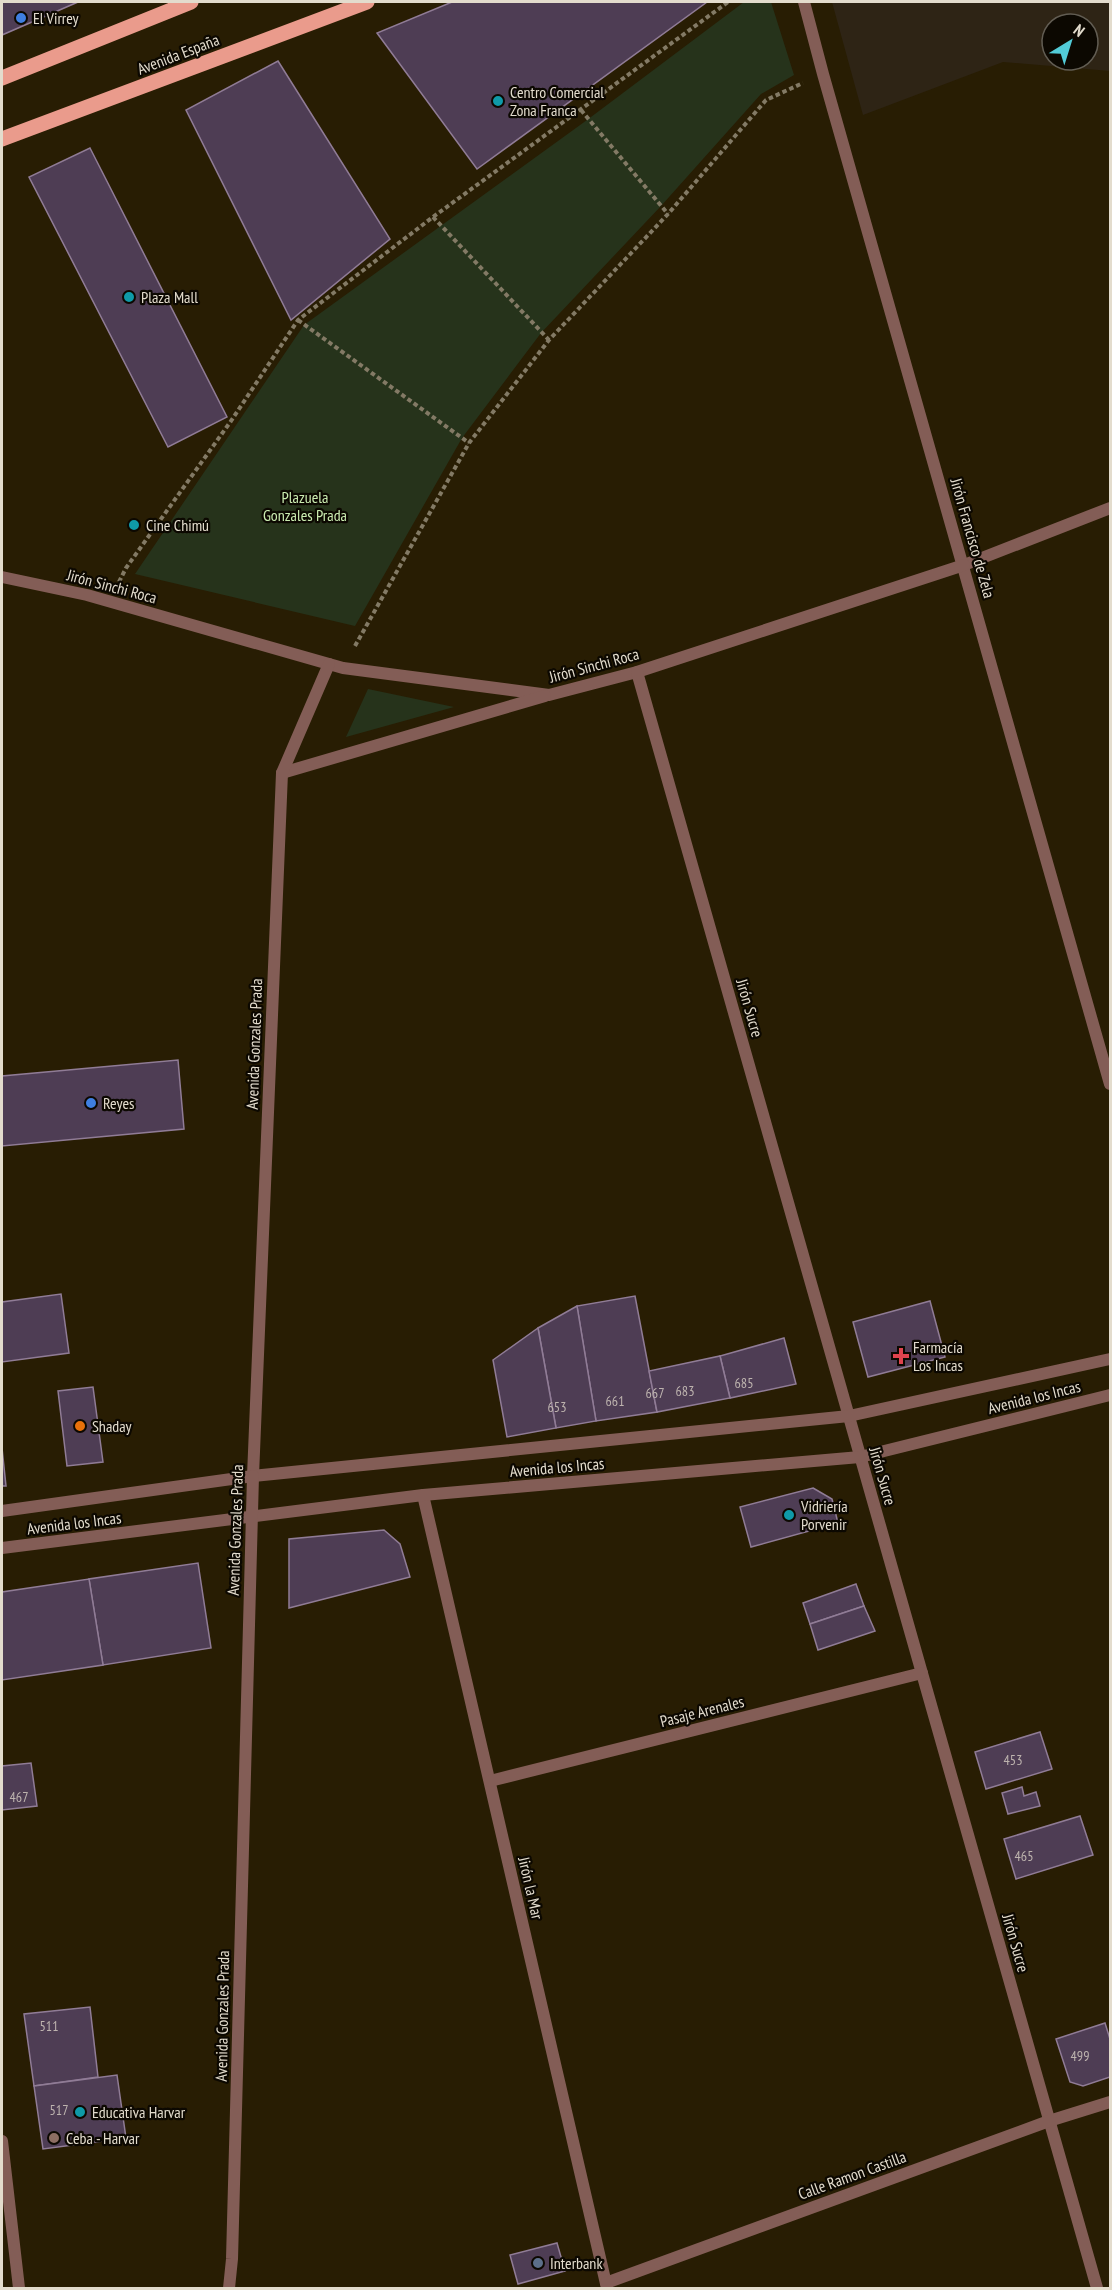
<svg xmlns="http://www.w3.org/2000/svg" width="1112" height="2290" font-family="'PT Sans Narrow',sans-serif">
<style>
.commercial{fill:#2e2415;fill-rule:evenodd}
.green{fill:#26331b}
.building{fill:#4e3d54;stroke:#907c96;stroke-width:1.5}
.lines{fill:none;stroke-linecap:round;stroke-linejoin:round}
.path{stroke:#837a65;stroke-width:4;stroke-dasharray:4.5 3;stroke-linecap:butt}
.pedestrian{stroke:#835d56;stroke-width:12}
.minor{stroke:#835d56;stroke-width:12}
.tertiary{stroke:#835d56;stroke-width:12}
.primary{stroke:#ea9b8c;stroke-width:15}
.shop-dot{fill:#3f7fe0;stroke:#0c0801;stroke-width:2}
.culture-dot{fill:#0f9aa8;stroke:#0c0801;stroke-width:2}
.health-dot{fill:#e0444e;stroke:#0c0801;stroke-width:2}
.food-dot{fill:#e8710a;stroke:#0c0801;stroke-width:2}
.education-dot{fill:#8d6e63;stroke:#0c0801;stroke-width:2}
.service-dot{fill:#5c6f8a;stroke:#0c0801;stroke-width:2}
.labels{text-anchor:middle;stroke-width:4.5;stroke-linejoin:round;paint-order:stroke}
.number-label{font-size:14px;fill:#beb4af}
.poi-label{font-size:16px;fill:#e3dccd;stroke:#0c0801;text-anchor:start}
.street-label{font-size:16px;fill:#e3dccd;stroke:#0c0801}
.park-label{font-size:16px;fill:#cbecb1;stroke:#0c0801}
</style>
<rect width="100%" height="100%" fill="#281d03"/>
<!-- commercial -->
<path class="commercial" d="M832,2H1110V71L1003,62L863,115ZM1052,24H1088V60H1052Z"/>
<!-- green -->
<g class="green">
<path d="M744,2H771L794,75L761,94L661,206L541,333L462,438L355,626L135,574L304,325L587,120Z"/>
<path d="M368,689L454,707L346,737Z"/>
</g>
<!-- building -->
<g class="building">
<path d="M2,2H78L2,35Z"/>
<path d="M452,2H707L477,169L377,33Z"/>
<path d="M278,61L390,239L291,320L186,110Z"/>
<path d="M90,148L227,417L168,447L29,177Z"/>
<path d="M178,1060L184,1129L2,1146V1076Z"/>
<path d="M61,1294L69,1353L2,1362V1302Z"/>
<path d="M635,1296L657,1412L596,1421L577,1306Z"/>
<path d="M930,1301L945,1357L868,1377L853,1322Z"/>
<path d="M577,1306L596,1421L556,1428L538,1328Z"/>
<path d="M538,1328L556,1428L507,1437L493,1360Z"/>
<path d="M784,1338L796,1384L730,1398L720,1356Z"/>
<path d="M720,1356L730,1398L657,1412L649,1371Z"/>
<path d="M93,1387L103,1462L67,1466L58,1391Z"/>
<path d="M2,1448L6,1486H2Z"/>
<path d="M813,1488L832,1499L838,1523L751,1547L740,1507Z"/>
<path d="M384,1530L400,1544L410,1577L289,1608V1539Z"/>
<path d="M198,1563L211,1648L103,1665L89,1579Z"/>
<path d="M89,1579L103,1665L2,1680V1592Z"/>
<path d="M856,1584L864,1606L810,1624L803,1603Z"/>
<path d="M864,1606L875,1631L818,1650L810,1624Z"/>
<path d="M1040,1732L1052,1769L986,1789L975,1752Z"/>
<path d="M31,1763L37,1806L2,1810V1766Z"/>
<path d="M1022,1787L1024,1796L1036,1792L1040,1806L1008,1814L1002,1793Z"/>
<path d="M1080,1816L1093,1855L1016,1879L1004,1839Z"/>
<path d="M90,2007L98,2077L34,2086L24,2014Z"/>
<path d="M1105,2023L1110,2039V2077L1083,2086L1070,2082L1056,2039Z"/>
<path d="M117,2075L126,2138L43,2149L34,2086Z"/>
<path d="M557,2243L565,2271L518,2284L510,2255Z"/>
</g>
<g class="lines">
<!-- path -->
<g class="path">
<path d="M581,110L668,214"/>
<path d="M433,217L549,340"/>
<path d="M298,320L469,443"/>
<path d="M119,582L126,568L231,421L298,320L433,217L728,2"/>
<path d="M355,646L469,443L549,340L668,214L766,100L803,83"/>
</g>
<!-- pedestrian -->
<path class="pedestrian" d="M964,565L1110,508"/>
<!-- minor -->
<g class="minor">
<path d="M804,2L823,74L1110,1084"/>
<path d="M2,577L87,595L343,668L549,695L637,672L964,565"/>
<path d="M637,672L1097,2288"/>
<path d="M282,773L545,696"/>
<path d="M253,1476L282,773L329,664"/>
<path d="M423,1495L607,2288"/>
<path d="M490,1781L922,1673"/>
<path d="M2,2141L19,2288"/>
<path d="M606,2283L1049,2121L1110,2102"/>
</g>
<!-- tertiary -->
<g class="tertiary">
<path d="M2,1511L253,1476L849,1416L1110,1359"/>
<path d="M2,1548L423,1495L860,1457L1110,1395"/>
<path d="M229,2288L232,2259L253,1476"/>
</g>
<!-- primary -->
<g class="primary">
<path d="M2,78L191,2"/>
<path d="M2,139L367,2"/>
</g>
</g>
<!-- markers -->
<g class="shop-dot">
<circle cx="21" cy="18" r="6"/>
<circle cx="91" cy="1103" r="6"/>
</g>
<g class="culture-dot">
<circle cx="498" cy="101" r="6"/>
<circle cx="129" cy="297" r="6"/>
<circle cx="134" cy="525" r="6"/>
<circle cx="789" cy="1515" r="6"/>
<circle cx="80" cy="2112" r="6"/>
</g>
<path class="health-dot" d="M898 1347h6v6h6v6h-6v6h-6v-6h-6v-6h6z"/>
<circle class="food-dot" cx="80" cy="1426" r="6"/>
<circle class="education-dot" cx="54" cy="2138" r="6"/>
<circle class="service-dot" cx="538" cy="2263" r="6"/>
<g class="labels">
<!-- number labels -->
<g class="number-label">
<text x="744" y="1388">685</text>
<text x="685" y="1396">683</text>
<text x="655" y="1398">667</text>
<text x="615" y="1406">661</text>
<text x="557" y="1412">653</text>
<text x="1013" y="1765">453</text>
<text x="19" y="1802">467</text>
<text x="1024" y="1861">465</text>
<text x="49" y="2031">511</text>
<text x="1080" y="2061">499</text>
<text x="59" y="2115">517</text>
</g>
<!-- poi labels -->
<g class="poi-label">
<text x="33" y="24">El Virrey</text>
<text x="510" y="98">Centro Comercial<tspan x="510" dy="18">Zona Franca</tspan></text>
<text x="141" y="303">Plaza Mall</text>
<text x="146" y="531">Cine Chimú</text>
<text x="103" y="1109">Reyes</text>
<text x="913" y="1353">Farmacía<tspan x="913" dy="18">Los Incas</tspan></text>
<text x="92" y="1432">Shaday</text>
<text x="801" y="1512">Vidriería<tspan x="801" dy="18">Porvenir</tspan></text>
<text x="92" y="2118">Educativa Harvar</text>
<text x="66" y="2144">Ceba - Harvar</text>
<text x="550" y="2269">Interbank</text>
</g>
<!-- street labels -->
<g class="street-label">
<text transform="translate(178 54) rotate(-21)" y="6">Avenida España</text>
<text transform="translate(973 538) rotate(74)" y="6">Jirón Francisco de Zela</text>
<text transform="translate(112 586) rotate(15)" y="6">Jirón Sinchi Roca</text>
<text transform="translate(594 665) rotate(-15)" y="6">Jirón Sinchi Roca</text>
<text transform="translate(750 1008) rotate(74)" y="6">Jirón Sucre</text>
<text transform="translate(254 1044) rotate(-88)" y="6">Avenida Gonzales Prada</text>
<text transform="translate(1034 1397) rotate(-14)" y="6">Avenida los Incas</text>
<text transform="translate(557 1467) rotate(-5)" y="6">Avenida los Incas</text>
<text transform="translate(883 1476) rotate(74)" y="6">Jirón Sucre</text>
<text transform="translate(74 1523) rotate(-7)" y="6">Avenida los Incas</text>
<text transform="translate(235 1530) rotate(-88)" y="6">Avenida Gonzales Prada</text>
<text transform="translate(702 1711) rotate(-14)" y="6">Pasaje Arenales</text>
<text transform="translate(531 1888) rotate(77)" y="6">Jirón la Mar</text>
<text transform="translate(1016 1943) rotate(74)" y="6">Jirón Sucre</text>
<text transform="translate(222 2016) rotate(-89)" y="6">Avenida Gonzales Prada</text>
<text transform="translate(852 2175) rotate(-20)" y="6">Calle Ramon Castilla</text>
</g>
<!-- park labels -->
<g class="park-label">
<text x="305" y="503">Plazuela<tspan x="305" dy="18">Gonzales Prada</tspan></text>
</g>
</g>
<!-- border -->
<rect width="1112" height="2290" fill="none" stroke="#e3dccd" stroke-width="6"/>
<!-- north arrow -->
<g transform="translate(1070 42) rotate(38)"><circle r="28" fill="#0c0801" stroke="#625d53" stroke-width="1.5"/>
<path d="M0-4.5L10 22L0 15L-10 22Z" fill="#52cbd7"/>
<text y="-9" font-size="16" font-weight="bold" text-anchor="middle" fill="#e3dccd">N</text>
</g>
</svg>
